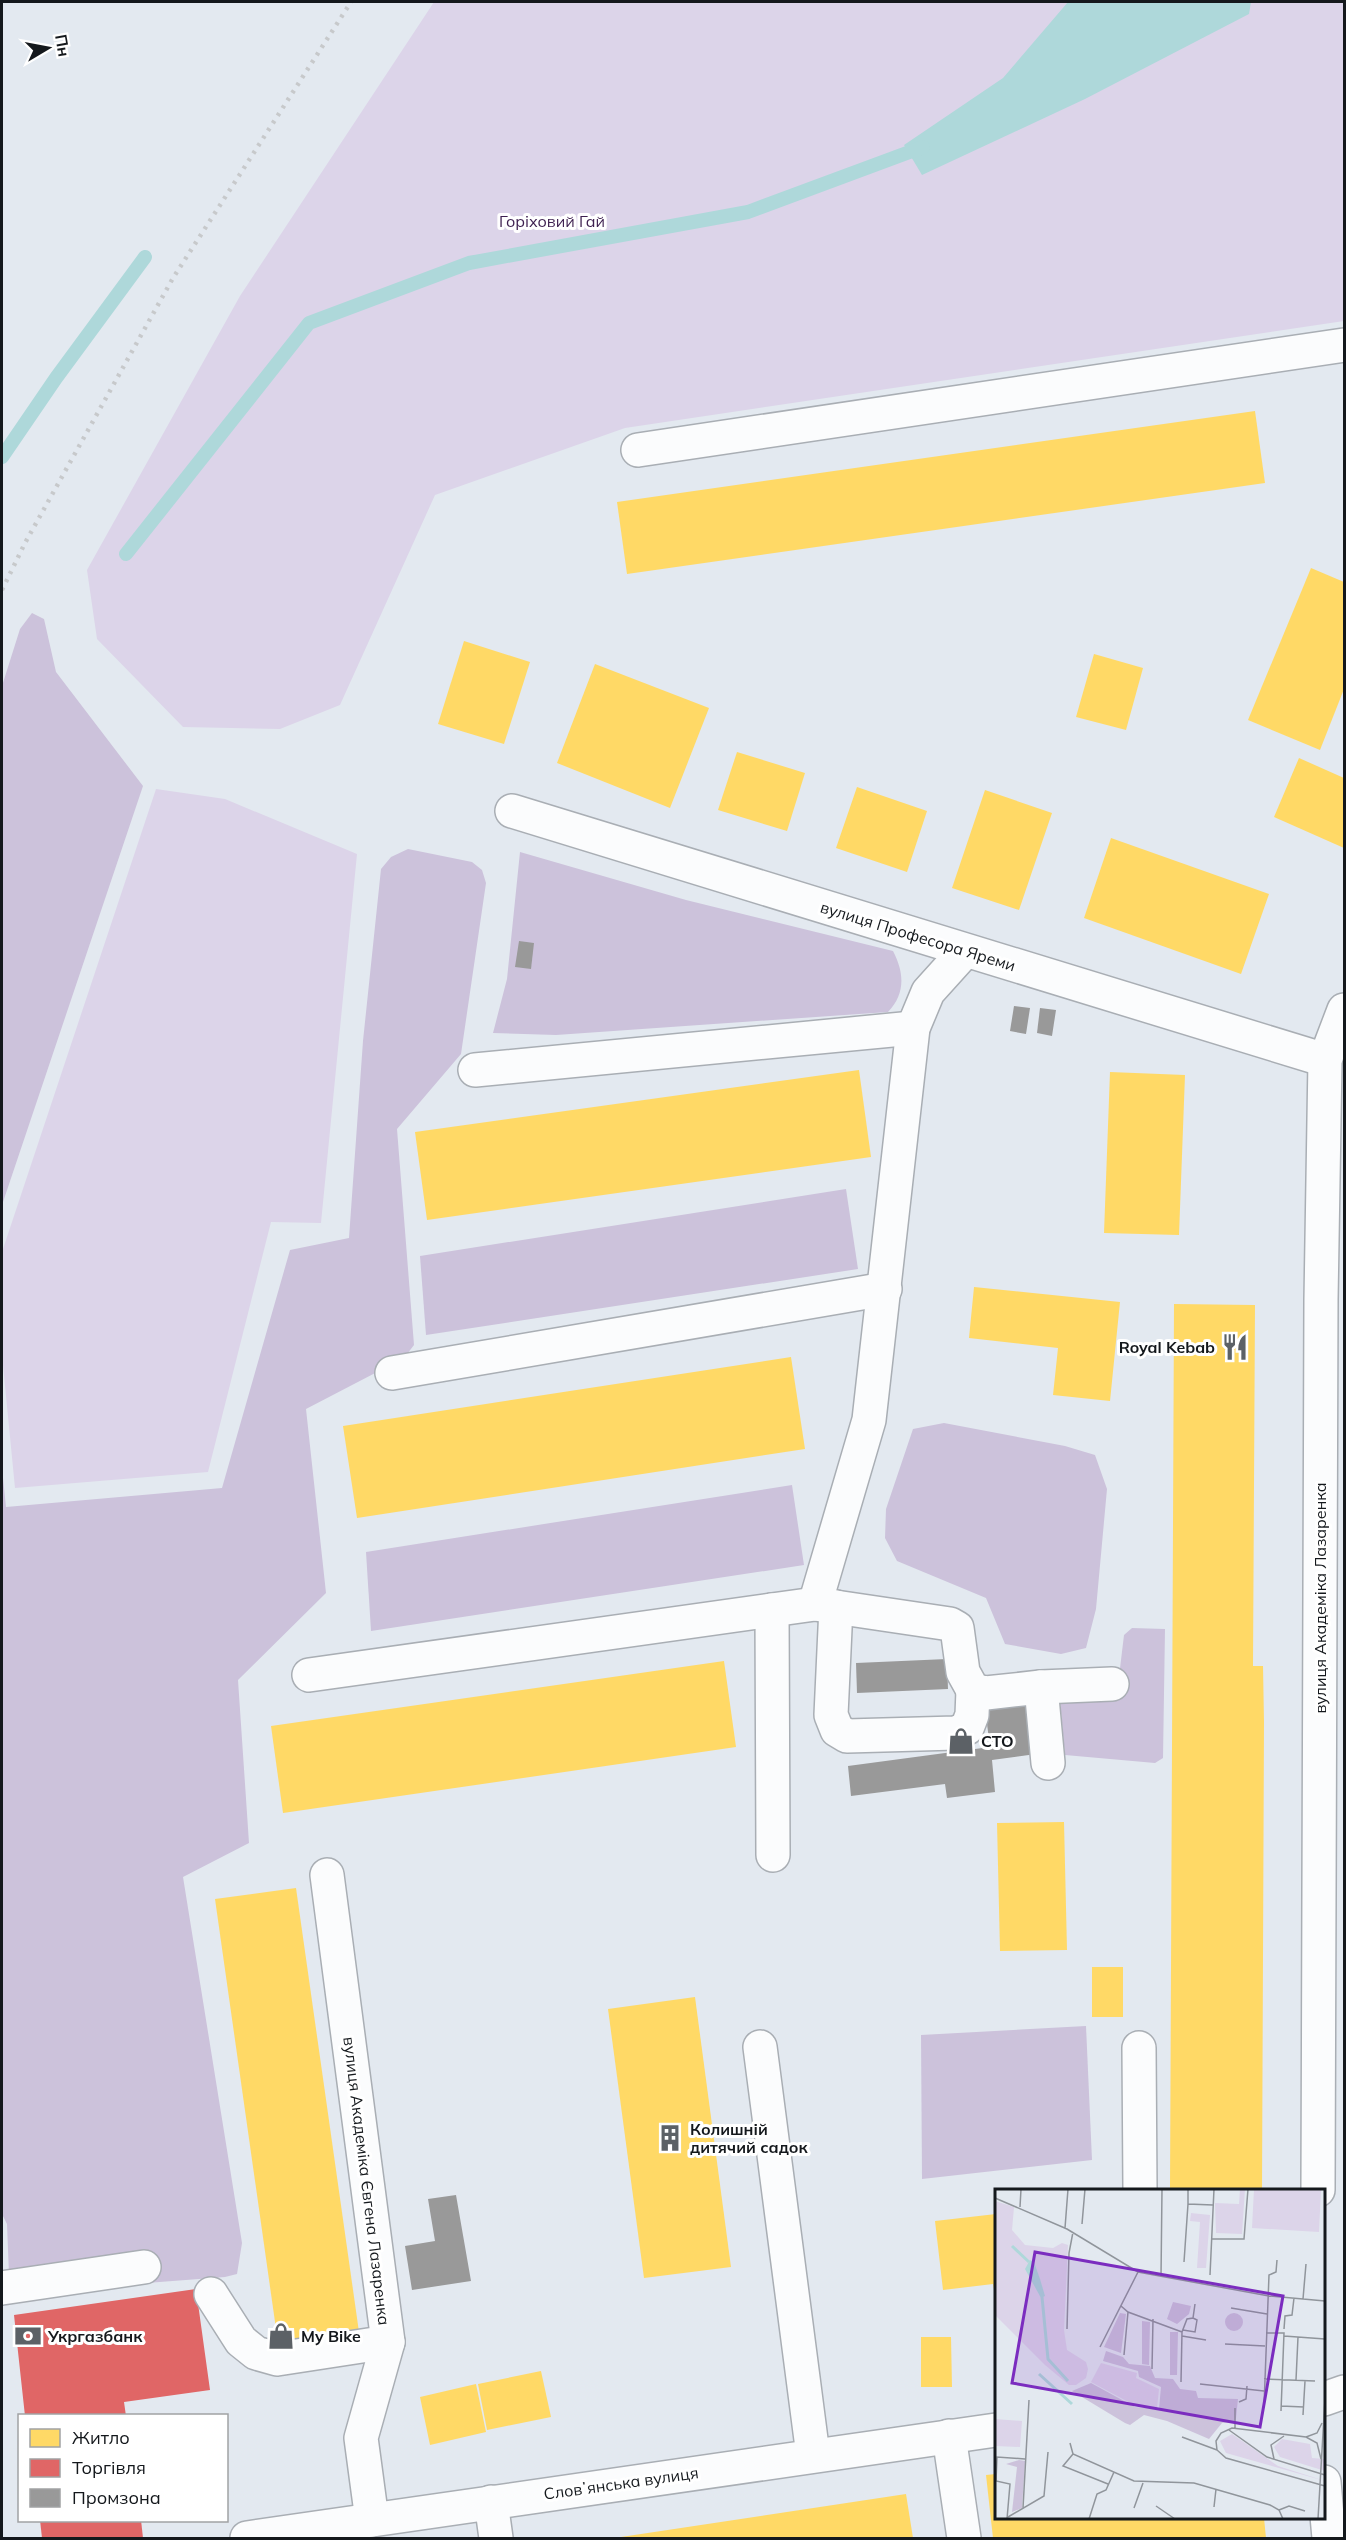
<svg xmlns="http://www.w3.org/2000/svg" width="1346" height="2540" font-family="Mulish,sans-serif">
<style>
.green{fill:#dcd4e9}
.forest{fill:#ccc2db}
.water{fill:#aed8da}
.homes{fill:#ffd966}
.shops{fill:#e06666}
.industry{fill:#999}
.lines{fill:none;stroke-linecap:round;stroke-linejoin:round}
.stream{stroke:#aed8da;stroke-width:14}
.minor-casing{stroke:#a9aeb4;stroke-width:36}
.minor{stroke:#fbfcfd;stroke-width:33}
.rail{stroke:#c7c9cb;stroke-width:4.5;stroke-dasharray:3 6;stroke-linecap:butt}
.labels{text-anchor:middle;stroke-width:6;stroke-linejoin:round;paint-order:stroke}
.park-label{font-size:16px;fill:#3d1f4f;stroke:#fff}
.street-label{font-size:16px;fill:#14181c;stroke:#fff}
.poi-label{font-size:16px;font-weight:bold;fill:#14181c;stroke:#fff;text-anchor:start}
.inset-river{fill:none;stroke:#aed8da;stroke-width:3}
.inset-road{fill:none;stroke:#90959b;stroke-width:1.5}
.view{fill:#7b2cbf;fill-opacity:0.15;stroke:#7b2cbf;stroke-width:3}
.inset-edge{fill:none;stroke:#14181c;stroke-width:3}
</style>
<rect width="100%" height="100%" fill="#e3e9f0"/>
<!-- green -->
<g class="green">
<path d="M434,2H1344V321L625,428L435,495L340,705L280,729L183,727L97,639L87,570L240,296Z"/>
<path d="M156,789L225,799L357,854L321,1223L271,1222L208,1472L15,1488L2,1355V1252Z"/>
</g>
<!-- forest -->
<g class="forest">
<path d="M32,613L44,619L56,672L143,786L2,1205V686L20,629Z"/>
<path d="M408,849L472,862L482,870L486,883L461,1054L397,1129L414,1345L404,1358L306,1409L326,1593L238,1680L249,1843L183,1877L242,2243L237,2274L225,2277L55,2290L9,2275L7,2224L2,2214V1468L6,1507L222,1488L290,1250L349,1238L363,1041L381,869L391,857Z"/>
<path d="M520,852L686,900L893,951C904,972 906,993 888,1012L556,1035L493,1033L507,979Z"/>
<path d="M846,1189L858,1269L426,1335L420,1256Z"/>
<path d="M944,1423L1065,1446L1095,1455L1107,1489L1096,1609L1086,1648L1061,1654L1005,1644L986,1598L897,1561L885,1538L886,1509L913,1429Z"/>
<path d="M792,1485L804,1565L371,1631L366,1552Z"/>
<path d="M1132,1628L1165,1629L1163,1758L1155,1763L1065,1755L1060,1701L1118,1685L1124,1635Z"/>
<path d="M1086,2026L1092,2160L922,2179L921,2035Z"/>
</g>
<!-- water -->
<path class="water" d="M1068,2H1251L1249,14L1085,99L922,175L904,145L1003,78Z"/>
<!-- homes -->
<g class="homes">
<path d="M1255,411L1265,483L627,574L617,502Z"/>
<path d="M1311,568L1344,582V689L1320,750L1248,720Z"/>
<path d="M464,641L530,662L504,744L438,724Z"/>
<path d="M1094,654L1143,668L1126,730L1076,717Z"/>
<path d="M595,664L709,708L670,808L557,763Z"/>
<path d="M737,752L805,773L787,831L718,810Z"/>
<path d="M1299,758L1344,778V848L1274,817Z"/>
<path d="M857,787L927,811L907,872L836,848Z"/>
<path d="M985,790L1052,813L1019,910L952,888Z"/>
<path d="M1111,838L1269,894L1241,974L1084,918Z"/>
<path d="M859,1070L871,1157L427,1220L415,1132Z"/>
<path d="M1110,1072L1185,1075L1179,1235L1104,1233Z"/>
<path d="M974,1287L1120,1302L1110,1401L1053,1395L1058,1348L969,1338Z"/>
<path d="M1174,1304L1255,1305L1253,1666H1263L1264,1722L1262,2190H1170Z"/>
<path d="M791,1357L805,1449L357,1518L343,1426Z"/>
<path d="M724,1661L736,1747L283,1813L271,1726Z"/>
<path d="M1064,1822L1067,1950L1000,1951L997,1823Z"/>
<path d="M296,1888L359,2332L278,2343L215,1899Z"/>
<rect x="1092" y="1967" width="31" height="50"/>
<path d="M695,1997L731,2267L644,2278L608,2009Z"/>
<path d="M996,2214V2300L993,2284L943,2290L935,2221Z"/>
<path d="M921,2337H951L952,2387H921Z"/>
<path d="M541,2371L551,2417L487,2430L478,2384Z"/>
<path d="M476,2384L486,2432L430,2445L420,2397Z"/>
<path d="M996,2474V2518H1264L1266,2538H993L986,2475Z"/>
<path d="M906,2494L913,2538H621V2537Z"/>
</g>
<!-- shops -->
<g class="shops">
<path d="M196,2289L210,2390L124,2402L126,2416H25L14,2315Z"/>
<path d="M40,2520H141L143,2538H42Z"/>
</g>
<!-- industry -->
<g class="industry">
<path d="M519,941L534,943L531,969L515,967Z"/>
<path d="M1014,1006L1030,1008L1026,1034L1010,1031Z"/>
<path d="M1040,1008L1056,1010L1052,1036L1037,1033Z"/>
<path d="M947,1659L948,1689L857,1693L856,1663Z"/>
<path d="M1028,1695L1036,1754L992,1760L995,1792L947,1798L945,1784L851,1796L848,1766L990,1747L984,1701Z"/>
<path d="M456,2195L471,2281L412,2290L405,2246L435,2241L428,2199Z"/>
</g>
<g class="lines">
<!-- stream -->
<g class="stream">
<path d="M2,457L56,378L145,257"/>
<path d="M126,554L309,323L469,263L748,212L923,147"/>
</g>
<defs>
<g id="minor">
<path d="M638,450L1344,345"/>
<path d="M512,811L1325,1060"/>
<path d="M475,1070L913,1028"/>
<path d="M392,1373L885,1289"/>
<path d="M815,1604L869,1420L913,1028L928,992L965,951"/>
<path d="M836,1607L831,1715L837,1730L847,1736L956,1733L967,1728L972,1715L973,1690"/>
<path d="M772,1610L773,1855"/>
<path d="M309,1675L815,1604L950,1624L957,1628L963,1672L973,1690L986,1693L1041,1687L1112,1684"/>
<path d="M1041,1687L1048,1763"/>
<path d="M327,1875L388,2342L361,2438L372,2520"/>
<path d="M760,2047L813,2455"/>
<path d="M1139,2048L1140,2190"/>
<path d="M1318,2190L1321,1300L1325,1060L1344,1010"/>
<path d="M2,2288L144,2267"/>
<path d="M211,2294L241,2341L256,2353L277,2359L388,2342"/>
<path d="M1324,2399L1344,2392"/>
<path d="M949,2436L964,2538"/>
<path d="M1324,2482L1329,2538"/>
<path d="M491,2502L496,2538"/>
<path d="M247,2538L996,2430"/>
</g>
</defs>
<!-- minor casing -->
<use href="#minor" class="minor-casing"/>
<!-- minor -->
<use href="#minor" class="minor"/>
<!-- rail -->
<path class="rail" d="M2,590L25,543L173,278L351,2"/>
</g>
<!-- icons -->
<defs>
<symbol id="restaurant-bare" viewBox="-9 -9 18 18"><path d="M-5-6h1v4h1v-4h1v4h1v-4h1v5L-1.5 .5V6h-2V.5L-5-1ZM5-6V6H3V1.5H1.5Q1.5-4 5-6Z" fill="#5c6166" stroke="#fff" stroke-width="2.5" paint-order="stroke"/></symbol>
<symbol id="shop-bare" viewBox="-9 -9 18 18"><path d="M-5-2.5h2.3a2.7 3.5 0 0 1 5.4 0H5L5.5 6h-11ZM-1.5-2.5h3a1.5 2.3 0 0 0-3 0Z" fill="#5c6166" stroke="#fff" stroke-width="2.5" paint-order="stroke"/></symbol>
<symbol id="building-bare" viewBox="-9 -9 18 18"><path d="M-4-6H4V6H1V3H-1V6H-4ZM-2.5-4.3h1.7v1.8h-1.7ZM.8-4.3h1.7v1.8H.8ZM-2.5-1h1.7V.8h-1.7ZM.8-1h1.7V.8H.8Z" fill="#5c6166" stroke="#fff" stroke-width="2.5" paint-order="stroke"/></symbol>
<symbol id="bank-bare" viewBox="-9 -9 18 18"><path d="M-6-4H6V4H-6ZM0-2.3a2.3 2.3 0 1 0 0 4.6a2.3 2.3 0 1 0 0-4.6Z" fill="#5c6166" stroke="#fff" stroke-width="2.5" paint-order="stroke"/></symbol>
</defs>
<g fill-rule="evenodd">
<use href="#restaurant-bare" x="1216" y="1328" width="38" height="38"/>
<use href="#shop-bare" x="942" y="1722" width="38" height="38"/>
<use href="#building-bare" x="651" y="2119" width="38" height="38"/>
<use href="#bank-bare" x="9" y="2317" width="38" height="38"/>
<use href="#shop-bare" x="262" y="2317" width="38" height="38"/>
</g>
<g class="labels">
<!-- park labels -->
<g class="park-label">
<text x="552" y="227">Горіховий Гай</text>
</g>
<!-- street labels -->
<g class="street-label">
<text transform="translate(918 936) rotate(17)" y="6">вулиця Професора Яреми</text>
<text transform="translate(1320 1598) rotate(-90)" y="6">вулиця Академіка Лазаренка</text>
<text transform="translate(367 2181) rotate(83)" y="6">вулиця Академіка Євгена Лазаренка</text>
<text transform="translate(621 2483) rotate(-8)" y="6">Словʼянська вулиця</text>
</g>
<!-- poi labels -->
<g class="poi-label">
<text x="1215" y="1353" text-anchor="end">Royal Kebab</text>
<text x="981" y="1747">СТО</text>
<text x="690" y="2135">Колишній<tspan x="690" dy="18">дитячий садок</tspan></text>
<text x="48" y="2342">Укргазбанк</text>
<text x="301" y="2342">My Bike</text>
</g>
</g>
<!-- overview -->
<g transform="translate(995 2189)">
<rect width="330" height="330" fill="#e3e9f0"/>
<path d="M245,0H250L247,45L221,44L220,14L244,15ZM259,0H326L324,43L257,39ZM0,12L19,18L17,41L30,56L58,59L67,54L73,56L69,141L72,161L91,173L93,180L91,189L81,196H74L50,176L0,126ZM196,24L215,26L211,79H202L205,33L195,32ZM106,174L142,184L141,189L164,200L162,219L141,217L96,193ZM0,230L27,232L25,258L0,257ZM237,245L283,277L330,292L231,264L225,252ZM287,250L315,255L317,269L330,270V282L285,268L279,258Z" fill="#dcd4e9"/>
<path d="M178,113L196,117L194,125L182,135L172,130ZM125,124L131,125L126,164L109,158ZM230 133a9 9 0 1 1 18 0a9 9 0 1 1-18 0ZM147,132L155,133L154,176L147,175ZM175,143H183L182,186H175ZM111,162L128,168L134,175L155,177L160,189L178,190L185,200L201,202L203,209L243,210L241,229L239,233L227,234L214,250L172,232L149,226L135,236L130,234L77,202L96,194L140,218L164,220L166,198L144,188L143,182L108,172ZM24,271L30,272L27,319L17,323L22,278L11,275Z" fill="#ccc2db"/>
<path d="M35,71L39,73L45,90L50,107L46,109L30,80Z" fill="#aed8da"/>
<path class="inset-river" d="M17,57L34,73M47,108L53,170L73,192M44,185L77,215"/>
<path class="inset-road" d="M193,0V15L218,16M0,9L72,40L143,83L274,107L330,112M25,18L26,0M87,35L90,0M70,39L73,0M217,50H249L253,0M189,73L193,15M215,86L219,0M166,88L167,0M308,110L311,75M126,117L133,123L187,143M236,119L272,125M72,140L74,64L78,43M289,140L290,127L297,126L299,109M188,141L200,143L202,131L198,129M271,144H289L286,222M187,147L211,151M289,147L330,150M230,155L270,157M105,158L143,83M129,166L133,123M157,180L158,130M269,190L320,192M301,191L303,148M186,193L187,143L192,130L198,129L200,115M205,195L269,202M244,213L251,210L252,197M269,217L274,86L281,83L282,71M286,217L309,218M308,226L310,192M240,240V219M234,241L272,268L330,286M187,248L222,261M311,248L322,244L327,234M75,254L78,265L139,292L199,294L275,316L284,321L288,330M78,265L68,277L113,295M279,270L276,256L289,247M326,270L322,254L311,248L237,239L226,244L221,252L222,261L231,269L330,297M161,317L180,330M219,318L221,300M28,319L34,211M139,319L148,294M284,321L294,317L310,322M13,328L49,307L53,263M12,330L15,295L1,292L2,268L30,270M94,330L102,305L111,301L119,283M323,330L330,210"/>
<path class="view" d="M40,63L288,107L265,238L17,194Z"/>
<rect width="330" height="330" class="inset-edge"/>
</g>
<!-- border -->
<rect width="1346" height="2540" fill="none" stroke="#14181c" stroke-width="6"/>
<!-- legend -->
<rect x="18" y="2414" width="210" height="108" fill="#ffffff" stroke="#a1a3a4" stroke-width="1.5"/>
<rect x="30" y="2429" width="30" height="18" fill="#ffd966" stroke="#a1a3a4" stroke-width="1.5"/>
<text x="72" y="2444" font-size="18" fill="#14181c">Житло</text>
<rect x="30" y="2459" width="30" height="18" fill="#e06666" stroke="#a1a3a4" stroke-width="1.5"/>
<text x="72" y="2474" font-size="18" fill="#14181c">Торгівля</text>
<rect x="30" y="2489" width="30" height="18" fill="#999999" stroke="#a1a3a4" stroke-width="1.5"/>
<text x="72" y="2504" font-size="18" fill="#14181c">Промзона</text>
<!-- north arrow -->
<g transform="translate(48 48) rotate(80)" stroke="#ffffff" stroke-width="4.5" paint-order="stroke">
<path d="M0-4.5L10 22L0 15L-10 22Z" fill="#14181c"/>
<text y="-9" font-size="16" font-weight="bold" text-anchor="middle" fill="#14181c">Пн</text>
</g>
</svg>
